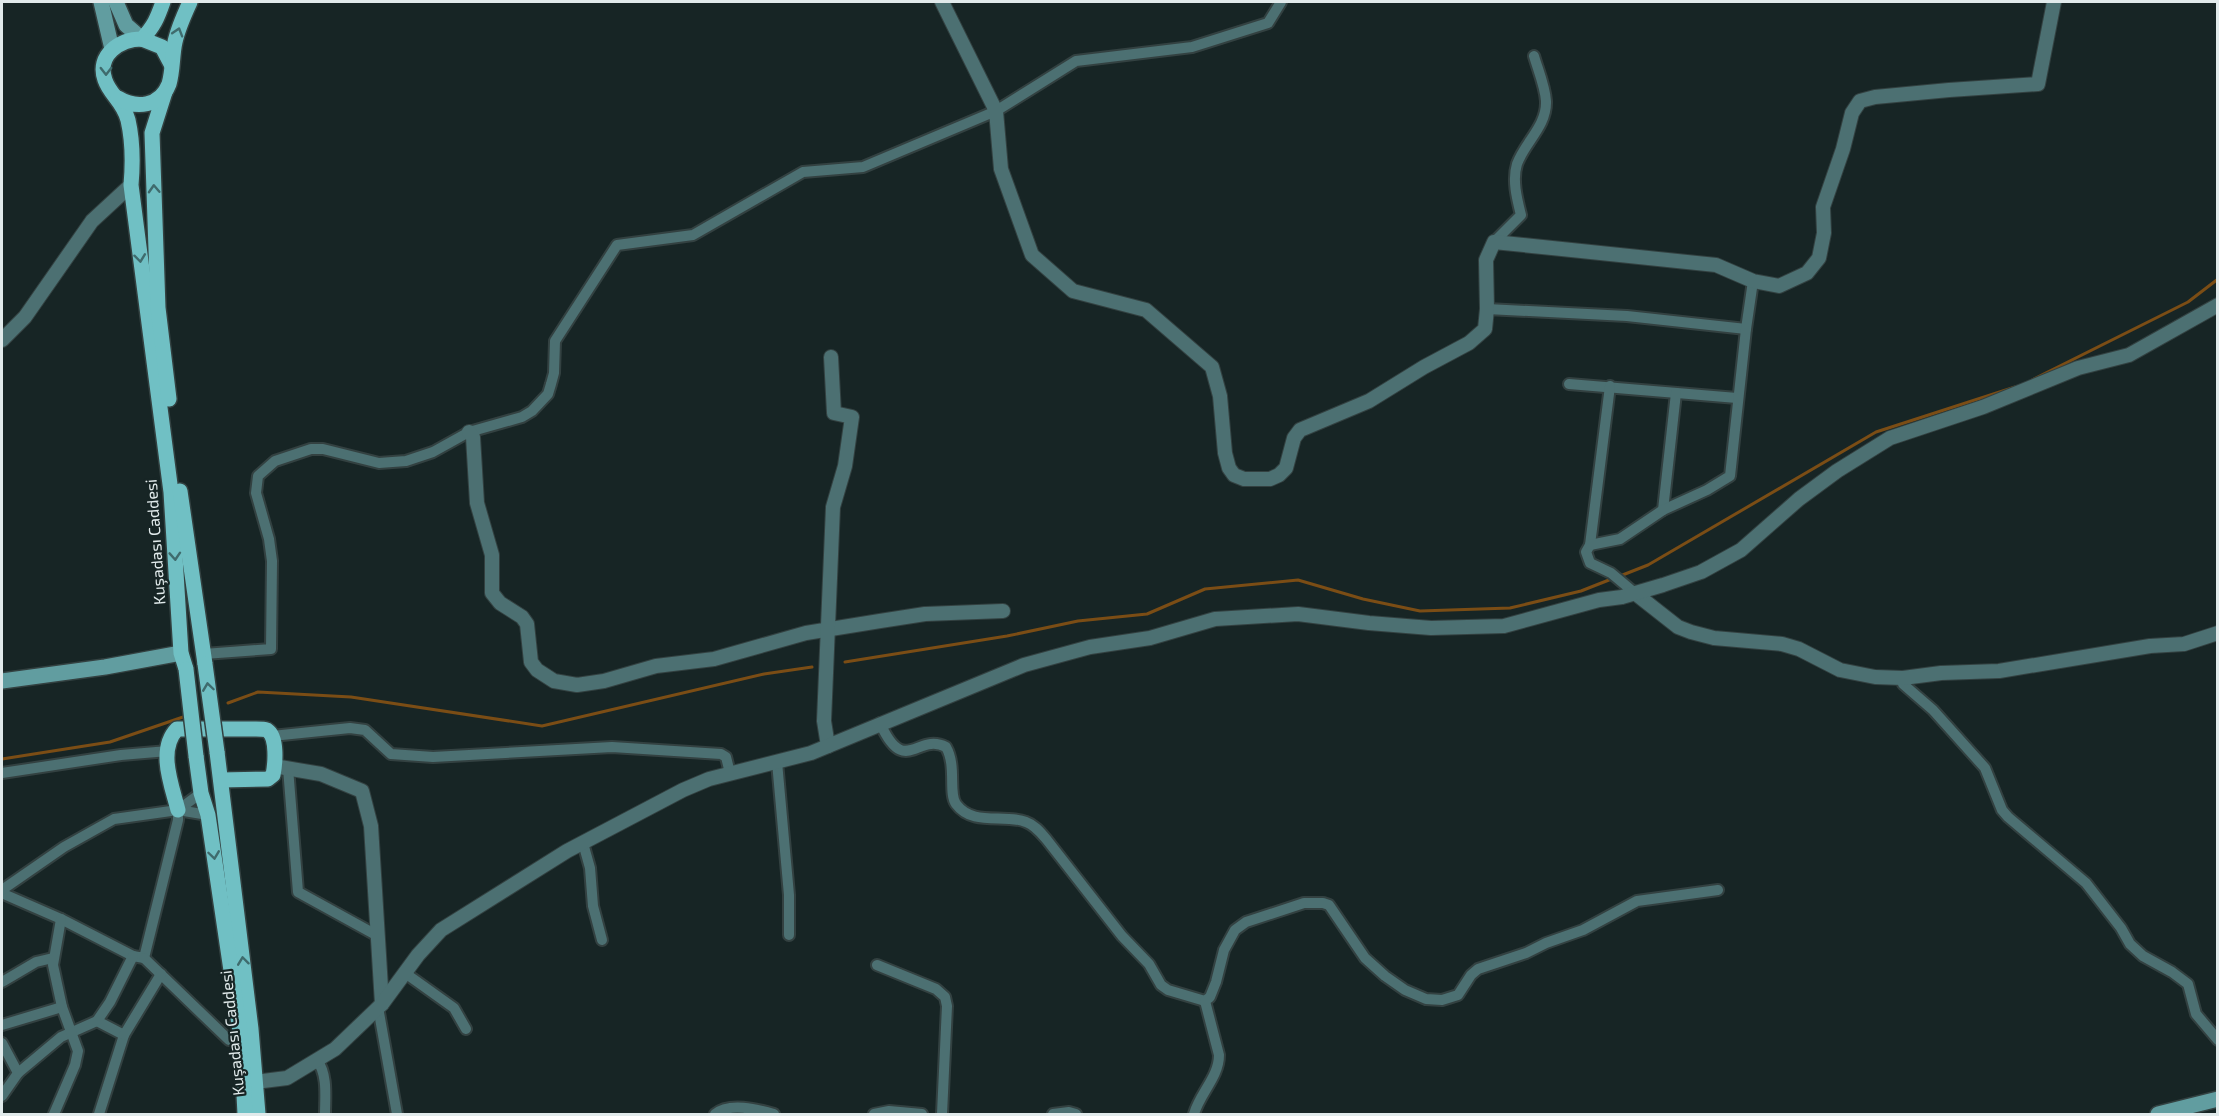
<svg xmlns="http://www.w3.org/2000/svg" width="2219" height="1116" font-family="'Exo 2',sans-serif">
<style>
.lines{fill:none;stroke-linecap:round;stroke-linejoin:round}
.stream{stroke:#7b4d15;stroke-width:3}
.minor-casing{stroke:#334141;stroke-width:14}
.tertiary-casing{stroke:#334141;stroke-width:16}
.secondary-casing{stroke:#334141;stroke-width:18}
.primary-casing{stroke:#334141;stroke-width:18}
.minor{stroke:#4c7072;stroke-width:10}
.tertiary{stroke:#4c7072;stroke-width:14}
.secondary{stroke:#619da0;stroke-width:15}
.primary{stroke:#70c0c4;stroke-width:15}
.primary-bridge-casing{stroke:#334141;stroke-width:18;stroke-linecap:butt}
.primary-bridge{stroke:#70c0c4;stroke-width:15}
.oneway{stroke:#3f6b6d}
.labels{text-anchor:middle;stroke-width:4.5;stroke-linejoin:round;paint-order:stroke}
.street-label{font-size:16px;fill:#e1eaeb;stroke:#172525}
</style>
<rect width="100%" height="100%" fill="#172525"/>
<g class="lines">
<!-- stream -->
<g class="stream">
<path d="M2032,380L2188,302L2218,279"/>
<path d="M1620,576L1648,565L1876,432L2015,387"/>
<path d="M845,662L1007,636L1078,621L1147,614L1205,589L1298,580L1363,599L1420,611L1510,608L1581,591L1614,578"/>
<path d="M228,703L258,692L351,697L542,726L764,674L812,667"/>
<path d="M2,759L110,742L186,716"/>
</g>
<defs>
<g id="minor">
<path d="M1494,242L1521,215C1517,199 1512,180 1517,164C1525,142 1547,126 1546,101C1545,86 1538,70 1534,56"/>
<path d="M1487,309L1627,316L1746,329"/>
<path d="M1569,384L1737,398"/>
<path d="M1610,386L1590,545L1586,552L1590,563L1611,573L1636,594"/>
<path d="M1663,510L1676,393"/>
<path d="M1590,545L1620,539L1663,510L1707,490L1730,476L1746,329L1753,281"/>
<path d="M204,654L271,649L272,561L269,539L256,493L258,476L275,461L311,449H323L379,463L406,461L433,452L469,432L522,417L532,411L548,394L551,384L554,373L555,341L617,245L693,235L803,172L863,167L996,111L1076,61L1192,47L1268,23L1281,2"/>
<path d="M1903,678V684L1933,710L1985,768L2002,810L2008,817L2086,883L2121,928L2130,944L2143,956L2172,972L2188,984L2196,1014L2218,1040"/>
<path d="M880,723C905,778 917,732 946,747C957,766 948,793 956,804C973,827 1004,813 1026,822C1035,825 1041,833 1047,840L1122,936L1149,964L1161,985L1168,990L1205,1001"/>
<path d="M272,736L350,728L365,730L391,754L433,757L612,747L721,754L726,757L730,773"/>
<path d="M777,762L789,895V935"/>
<path d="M288,768L298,892L378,936"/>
<path d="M2,773L121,755L168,751"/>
<path d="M178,810L201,793"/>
<path d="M583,843L590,868L593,906L602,940"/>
<path d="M2,890L6,895L61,919L133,956L144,958L178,820V810"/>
<path d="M2,890L64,847L114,819L178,810L208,815"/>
<path d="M144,958L229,1040L241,1038"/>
<path d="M877,965L936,989L945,997L947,1006L942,1114"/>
<path d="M405,973L454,1008L466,1029"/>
<path d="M2,982L36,962L53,958"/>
<path d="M378,1007L397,1114"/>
<path d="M97,1021L124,1035L99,1114"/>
<path d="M2,1025L62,1007"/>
<path d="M124,1035L161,974"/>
<path d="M2,1043L18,1073L2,1096"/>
<path d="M317,1060C328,1075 325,1097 325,1114"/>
<path d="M18,1073L61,1037L97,1021L110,1002L133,956"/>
<path d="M54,1114L75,1065L78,1051L62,1007L53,965L61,919"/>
<path d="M715,1114C729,1102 757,1109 774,1114"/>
<path d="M874,1114L889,1111L922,1114"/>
<path d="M1053,1114L1069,1112L1076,1114"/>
<path d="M1194,1114C1200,1093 1219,1077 1219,1055L1205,1001L1210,997L1216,982L1224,950L1235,930L1246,922L1304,903H1323L1329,905L1365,958L1385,976L1405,990L1426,999L1442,1000L1458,995L1471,975L1478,969L1526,953L1546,943L1583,930L1637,901L1718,890"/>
</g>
<g id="tertiary">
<path d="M942,2L996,111L1001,169L1032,255L1073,291L1146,310L1212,367L1220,396L1225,453L1229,468L1234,475L1244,479H1270L1279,475L1286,468L1294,438L1300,430L1369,401L1424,367L1469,343L1485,329L1487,309L1486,260L1494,242L1716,265L1753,281L1779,286L1807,273L1819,258L1824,233L1823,207L1843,149L1852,113L1860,101L1875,97L1949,90L2038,84L2054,2"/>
<path d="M2,340L25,317L92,221L131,185"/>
<path d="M469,432L473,437L477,503L492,555V593L500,603L522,617L527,624L531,662L537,670L554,681L577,685L604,681L656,666L714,659L806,633L880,621L925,614L1003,611"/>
<path d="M1636,594L1678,627L1691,632L1714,638L1782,644L1799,649L1840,670L1875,677L1903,678L1941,673L1999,671L2150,646L2184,644L2218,633"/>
<path d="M828,746L824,721L833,507L845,466L852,417L834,413L831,357"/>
<path d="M274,766L321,774L362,791L371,826L382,1004"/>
<path d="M255,1082L287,1078L335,1049L382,1004L418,955L441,930L567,851L683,790L709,779L811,753L1024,665L1090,647L1150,638L1215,619L1298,614L1369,623L1431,628L1504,626L1599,600L1622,597L1663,585L1701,572L1741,550L1799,499L1837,471L1890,438L1983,407L2078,368L2129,355L2218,305"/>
</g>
<g id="secondary">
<path d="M101,2L112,49"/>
<path d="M116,2L126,25L142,39"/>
<path d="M2,681L105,667L181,653"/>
<path d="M2158,1114L2218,1099"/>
</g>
<g id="primary">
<path d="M163,2C157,19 154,26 142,39C120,39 96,55 105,80C110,95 123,101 128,120C133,142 133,163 131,185L171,492L181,653L186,669"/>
<path d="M142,39L162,47L171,64"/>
<path d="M165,92L152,133L158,308L169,399"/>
<path d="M118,98C136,109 160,107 169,84C173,71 172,55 175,42C178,28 184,15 190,2"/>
<path d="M180,491L205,664"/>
<path d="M217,752L251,1029L258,1114"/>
<path d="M196,756L201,793L208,815L241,1038L245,1114"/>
<path d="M178,810C172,786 157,750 177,729H256C260,729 264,729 267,730C278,737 275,765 273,775L268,779L221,780"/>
</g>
</defs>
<!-- minor casing -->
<use href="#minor" class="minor-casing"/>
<!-- tertiary casing -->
<use href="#tertiary" class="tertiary-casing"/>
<!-- secondary casing -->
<use href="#secondary" class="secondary-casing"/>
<!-- primary casing -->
<use href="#primary" class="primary-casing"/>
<!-- minor -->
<use href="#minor" class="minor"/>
<!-- tertiary -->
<use href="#tertiary" class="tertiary"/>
<!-- secondary -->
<use href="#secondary" class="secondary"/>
<!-- primary -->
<use href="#primary" class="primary"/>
<defs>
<g id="primary-bridge">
<path d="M205,664L217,752"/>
<path d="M186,669L196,756"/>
</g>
</defs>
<!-- primary-bridge casing -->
<use href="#primary-bridge" class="primary-bridge-casing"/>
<!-- primary-bridge -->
<use href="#primary-bridge" class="primary-bridge"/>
</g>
<!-- one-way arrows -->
<defs><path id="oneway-chevron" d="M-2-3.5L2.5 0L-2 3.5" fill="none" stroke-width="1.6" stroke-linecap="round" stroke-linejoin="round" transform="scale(1.5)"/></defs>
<g class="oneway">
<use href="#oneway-chevron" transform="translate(178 32) rotate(-73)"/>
<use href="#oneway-chevron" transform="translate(106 71) rotate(90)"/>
<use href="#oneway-chevron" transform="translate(154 189) rotate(-93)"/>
<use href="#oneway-chevron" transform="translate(140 258) rotate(83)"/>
<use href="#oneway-chevron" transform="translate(175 556) rotate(86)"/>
<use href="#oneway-chevron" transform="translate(208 687) rotate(-98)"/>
<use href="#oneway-chevron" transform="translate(214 855) rotate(82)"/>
<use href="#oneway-chevron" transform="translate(243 961) rotate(-97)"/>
</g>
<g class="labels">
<!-- street labels -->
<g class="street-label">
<text transform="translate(155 542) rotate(-94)" y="6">Kuşadası Caddesi</text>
<text transform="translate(232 1033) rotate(-96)" y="6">Kuşadası Caddesi</text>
</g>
</g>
<!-- border -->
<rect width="2219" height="1116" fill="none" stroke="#e1eaeb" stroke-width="6"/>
</svg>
